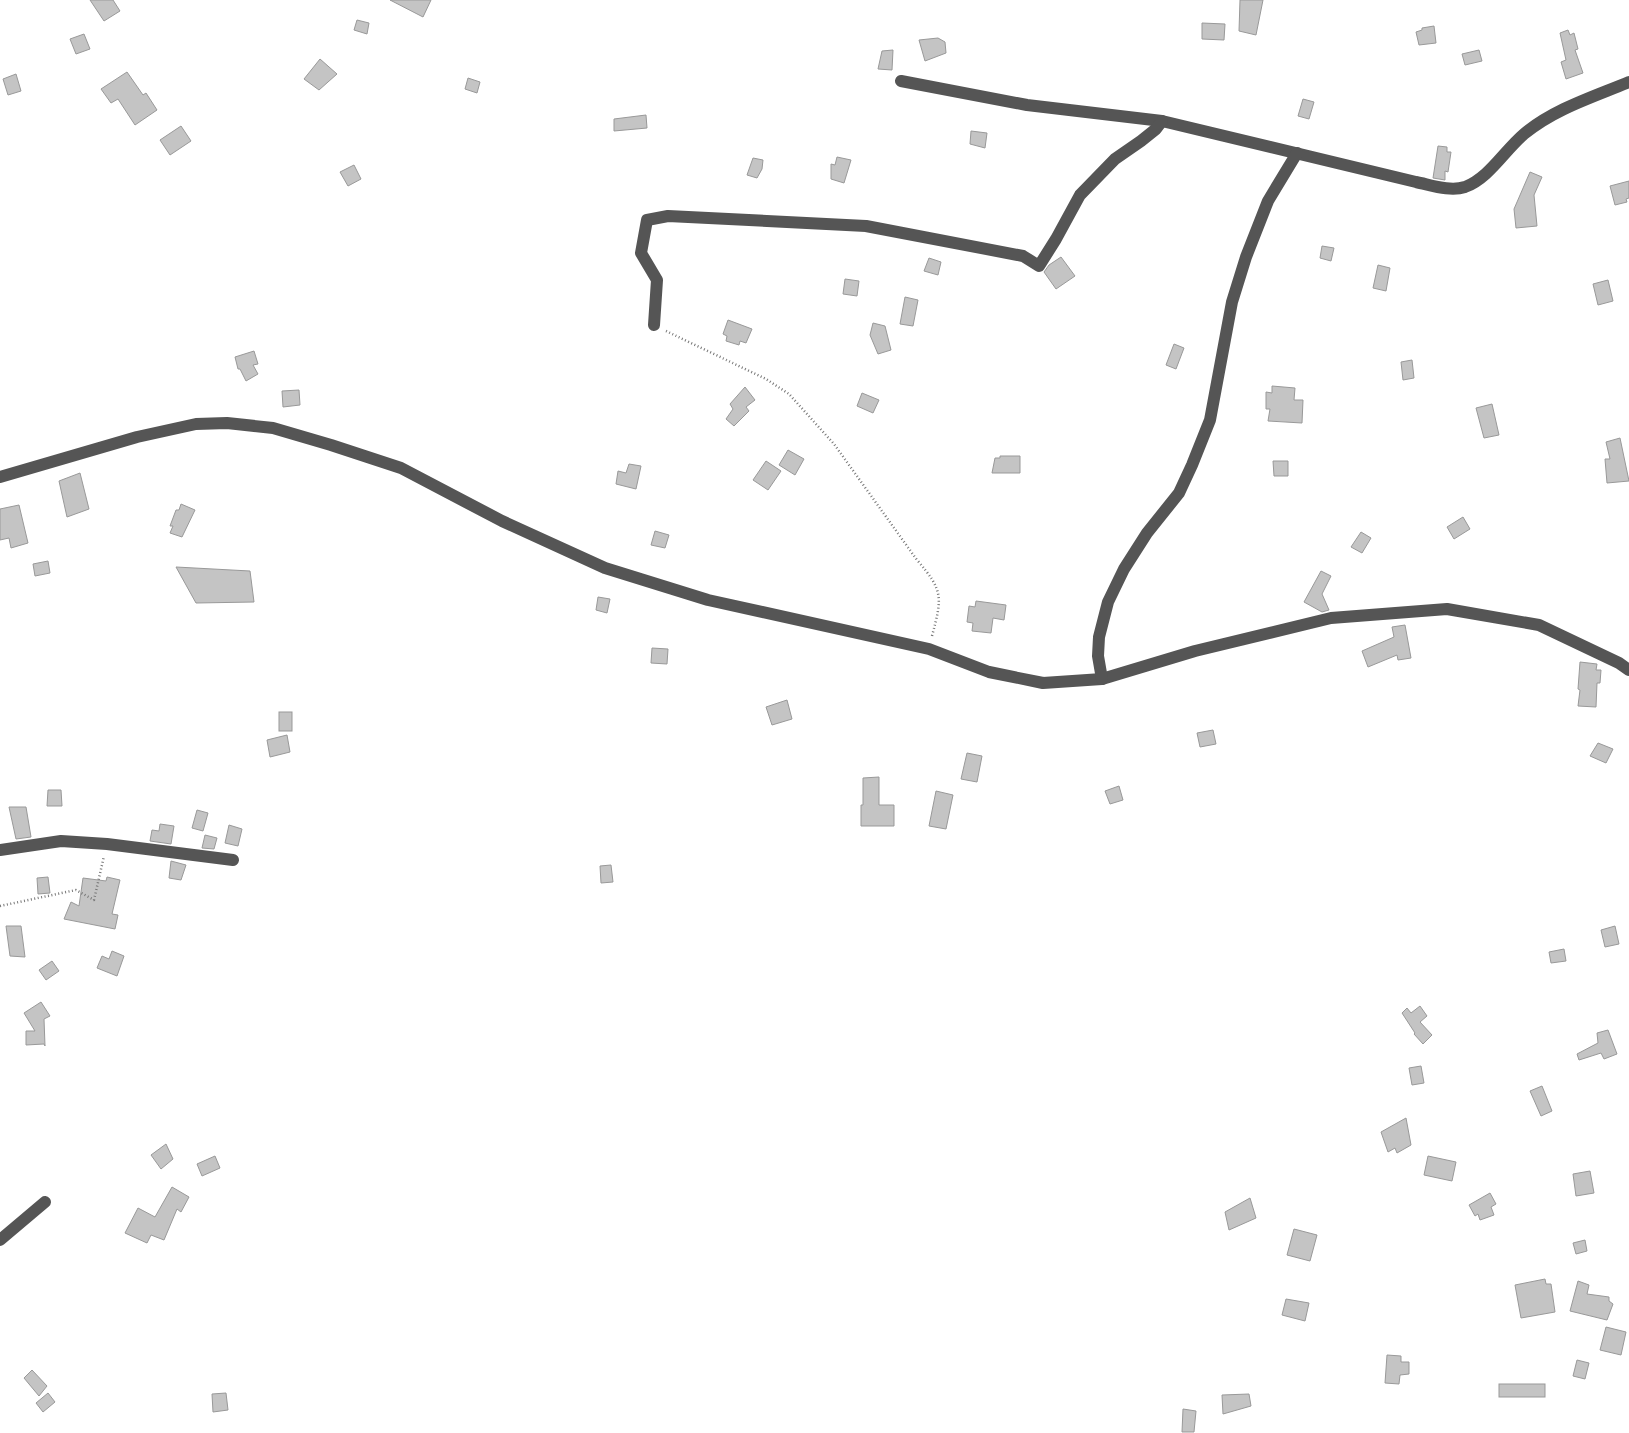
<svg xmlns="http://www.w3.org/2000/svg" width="1629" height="1433" font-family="Arial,sans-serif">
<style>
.building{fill:#c4c4c4;stroke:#999}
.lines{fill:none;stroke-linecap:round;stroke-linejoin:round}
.path{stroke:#777;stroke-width:2.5;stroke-dasharray:1 2.5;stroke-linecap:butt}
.minor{stroke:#555;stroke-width:12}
</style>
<rect width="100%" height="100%" fill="#fff"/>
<!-- building -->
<g class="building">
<path d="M90,0H113L120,11L104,21Z"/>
<path d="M390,0H431L423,17Z"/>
<path d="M1240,0H1263L1256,35L1239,31Z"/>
<path d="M357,20L369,23L367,34L354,30Z"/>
<path d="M1202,23L1225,24L1224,40L1202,39Z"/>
<path d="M1434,26L1436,43L1419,45L1416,32L1422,30V28Z"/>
<path d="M1568,30L1570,35L1574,33L1578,49L1575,50L1583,73L1566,79L1561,62L1566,60L1560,33Z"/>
<path d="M84,34L90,49L76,54L70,39Z"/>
<path d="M938,38L945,42L946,53L925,61L919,40Z"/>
<path d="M893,50L892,70L878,69L882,51Z"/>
<path d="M1479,50L1482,61L1465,65L1462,54Z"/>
<path d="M320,59L337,74L319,90L304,79Z"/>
<path d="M127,72L143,95L146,93L157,110L135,125L118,99L111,103L101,89Z"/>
<path d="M16,74L21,91L8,95L3,79Z"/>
<path d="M468,78L480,82L477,93L465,89Z"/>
<path d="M1303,99L1314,102L1309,119L1298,116Z"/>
<path d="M646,115L647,128L614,131V119Z"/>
<path d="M181,126L191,141L170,155L160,140Z"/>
<path d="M971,131L987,133L985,148L970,144Z"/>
<path d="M1438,146L1447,147V152H1451L1448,172L1445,171V180L1433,178Z"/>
<path d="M837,157L851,160L844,183L831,179V164L835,165Z"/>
<path d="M753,158L763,160L762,169L757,178L747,175Z"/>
<path d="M354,165L361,179L348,186L340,172Z"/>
<path d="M1530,172L1542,177L1534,195L1537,226L1516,228L1514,209Z"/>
<path d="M1629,181V198L1626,199L1627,202L1615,205L1610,186Z"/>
<path d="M1322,246L1334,248L1331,261L1320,258Z"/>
<path d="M1061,257L1075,276L1056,289L1044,272L1049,265Z"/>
<path d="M929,258L941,262L938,275L924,271Z"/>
<path d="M1378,265L1390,268L1386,291L1373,288Z"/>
<path d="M845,279L859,281L857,296L843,294Z"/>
<path d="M1608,280L1613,301L1598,305L1593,284Z"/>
<path d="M905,297L918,300L913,326L900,324Z"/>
<path d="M728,320L752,329L746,343L740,341L739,345L726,341L727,336L723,334Z"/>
<path d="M873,323L885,326L891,350L878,354L870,335Z"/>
<path d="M1174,344L1184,348L1176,369L1166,365Z"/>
<path d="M254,351L258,364L253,365L258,374L246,381L240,369H238L235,357Z"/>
<path d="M1412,360L1414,378L1403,380L1401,362Z"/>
<path d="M1272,386L1295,388L1294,400H1303L1302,423L1268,421L1270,409H1266V392L1272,393Z"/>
<path d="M745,387L755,400L746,407L749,411L734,426L726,419L733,409L730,404Z"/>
<path d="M299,390L300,405L283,407L282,391Z"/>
<path d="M862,393L879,400L873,413L857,406Z"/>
<path d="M1492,404L1499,435L1484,438L1476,408Z"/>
<path d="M1620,438L1629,481L1607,483L1605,459H1610L1606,442Z"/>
<path d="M788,450L804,459L795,475L779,465Z"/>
<path d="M1000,456H1020V473H992L995,458H1000Z"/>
<path d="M766,461L781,471L768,490L753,480Z"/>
<path d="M1273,461H1288V476H1274Z"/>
<path d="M629,464L641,466L636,489L616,484L618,471L626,473Z"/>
<path d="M80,473L89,509L67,517L59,481Z"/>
<path d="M181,504L195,510L182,537L170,533L173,526H170L176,510H179Z"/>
<path d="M19,505L28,543L11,548L9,538L0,540V509Z"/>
<path d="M1463,517L1470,529L1454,539L1447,527Z"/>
<path d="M655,531L669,535L665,548L651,545Z"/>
<path d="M1361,532L1371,538L1362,553L1351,547Z"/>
<path d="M48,561L50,573L35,576L33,564Z"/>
<path d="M176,567L250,571L254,602L196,603Z"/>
<path d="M1321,571L1331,576L1322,594L1329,610L1322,612L1304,602Z"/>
<path d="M598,597L610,599L607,613L596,610Z"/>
<path d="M976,601L1006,605L1004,620L993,618L991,633L972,631L973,623L967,622L969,606L975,607Z"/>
<path d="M1405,625L1411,658L1398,660L1397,655L1368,667L1362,651L1394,637L1392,627Z"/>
<path d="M652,648L668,649L667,664L651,663Z"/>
<path d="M1580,662L1597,664L1596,670H1601L1600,683H1597L1596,707L1578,706L1580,690L1578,689Z"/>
<path d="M787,700L792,719L772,725L766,707Z"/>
<rect x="279" y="712" width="13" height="19"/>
<path d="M1213,730L1216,744L1200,747L1197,733Z"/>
<path d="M287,735L290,752L270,757L267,740Z"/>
<path d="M1598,743L1613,749L1606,763L1590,756Z"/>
<path d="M967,753L982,756L977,782L961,779Z"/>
<path d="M879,777V805H894V826H861V805H863V778Z"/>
<path d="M1119,786L1123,800L1110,804L1105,791Z"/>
<path d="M48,790H61L62,806H47Z"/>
<path d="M936,791L953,795L946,829L929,826Z"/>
<path d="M9,807H26L31,837L16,839Z"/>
<path d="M197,810L208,813L203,831L192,828Z"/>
<path d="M160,824L174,826L171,844L150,841L152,830L159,831Z"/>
<path d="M229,825L242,829L238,846L225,843Z"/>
<path d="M205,835L217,838L214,849L202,848Z"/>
<path d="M171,861L186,865L181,880L169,878Z"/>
<path d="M611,865L613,882L601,883L600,866Z"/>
<path d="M48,877L50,893L38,894L37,878Z"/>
<path d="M107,877L120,880L112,914L118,915L115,929L64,919L71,902L79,906L83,878L106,881Z"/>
<path d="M6,926H21L25,957L10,956Z"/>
<path d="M1615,926L1619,944L1605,947L1601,930Z"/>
<path d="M1564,949L1566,961L1551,963L1549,952Z"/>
<path d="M112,951L124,956L117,976L97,968L102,956L109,959Z"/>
<path d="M52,961L59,971L46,980L39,970Z"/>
<path d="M41,1002L50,1016L44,1019L45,1046L44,1044L26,1045V1031H35L24,1013Z"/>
<path d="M1420,1006L1427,1016L1420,1022L1432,1035L1423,1044L1414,1034L1415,1033L1402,1013L1407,1008L1411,1013Z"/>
<path d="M1608,1030L1617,1054L1604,1059L1601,1053L1579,1060L1577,1054L1598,1043L1597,1033Z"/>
<path d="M1421,1066L1424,1083L1412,1085L1409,1068Z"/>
<path d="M1542,1086L1552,1111L1541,1116L1530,1091Z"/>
<path d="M1406,1118L1411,1145L1397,1153L1395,1148L1388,1152L1381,1132Z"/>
<path d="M166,1144L173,1159L161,1169L151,1155Z"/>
<path d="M215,1156L220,1168L202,1176L197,1164Z"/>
<path d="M1428,1156L1456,1162L1452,1181L1424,1175Z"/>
<path d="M1590,1171L1594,1193L1576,1196L1573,1174Z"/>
<path d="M172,1187L189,1197L181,1212L177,1209L164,1240L151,1235L147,1243L125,1233L138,1208L155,1217Z"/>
<path d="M1490,1193L1496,1204L1491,1207L1494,1215L1480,1220L1478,1214L1475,1216L1469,1205Z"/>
<path d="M1250,1198L1256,1218L1229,1230L1225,1212Z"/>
<path d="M1294,1229L1317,1235L1310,1261L1287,1255Z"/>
<path d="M1585,1240L1587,1251L1576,1254L1573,1243Z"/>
<path d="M1545,1279L1546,1284H1551L1555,1312L1521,1318L1515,1285Z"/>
<path d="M1578,1281L1589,1285L1587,1294L1609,1297V1301L1613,1304L1607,1320L1570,1311Z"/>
<path d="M1286,1299L1309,1303L1305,1321L1282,1315Z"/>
<path d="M1606,1327L1626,1332L1621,1355L1600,1350Z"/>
<path d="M1387,1355L1401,1356V1362H1409V1374L1400,1375L1399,1384L1385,1383Z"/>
<path d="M1577,1360L1589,1363L1585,1379L1573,1376Z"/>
<path d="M32,1370L47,1386L39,1396L24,1378Z"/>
<rect x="1499" y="1384" width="46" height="13"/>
<path d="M48,1393L55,1402L43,1412L36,1403Z"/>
<path d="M226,1393L228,1410L213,1412L212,1394Z"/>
<path d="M1249,1394L1251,1406L1223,1414L1222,1395Z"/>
<path d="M1183,1409L1196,1411L1194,1432H1182Z"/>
</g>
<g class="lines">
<!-- path -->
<g class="path">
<path d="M666,331L766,379L789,394L834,444L917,560C944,591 942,598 932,636"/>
<path d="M0,906L76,890L94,900L104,856"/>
</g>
<!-- minor -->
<g class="minor">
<path d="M901,81L1027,105L1162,121L1416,182C1431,185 1450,192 1465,187C1489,178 1504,151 1524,134C1554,109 1593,97 1629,82"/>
<path d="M654,325L657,280L641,253L647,220L668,216L866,226L1023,256L1039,266L1056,239L1080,195L1115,159L1141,141L1156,129L1162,121"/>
<path d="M0,477L137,437L196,424L227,423L273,428L331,445L401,468L502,521L605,568L708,600L929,649L989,672L1043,683L1102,679L1195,651L1331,618L1447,609L1539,625L1619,663L1629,670"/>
<path d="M1102,679L1098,656L1099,637L1108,602L1124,569L1147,533L1179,493L1192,465L1210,420L1232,302L1246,257L1268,201L1297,153"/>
<path d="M0,850L61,841L107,844L233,860"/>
<path d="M0,1240L45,1202"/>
</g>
</g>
</svg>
